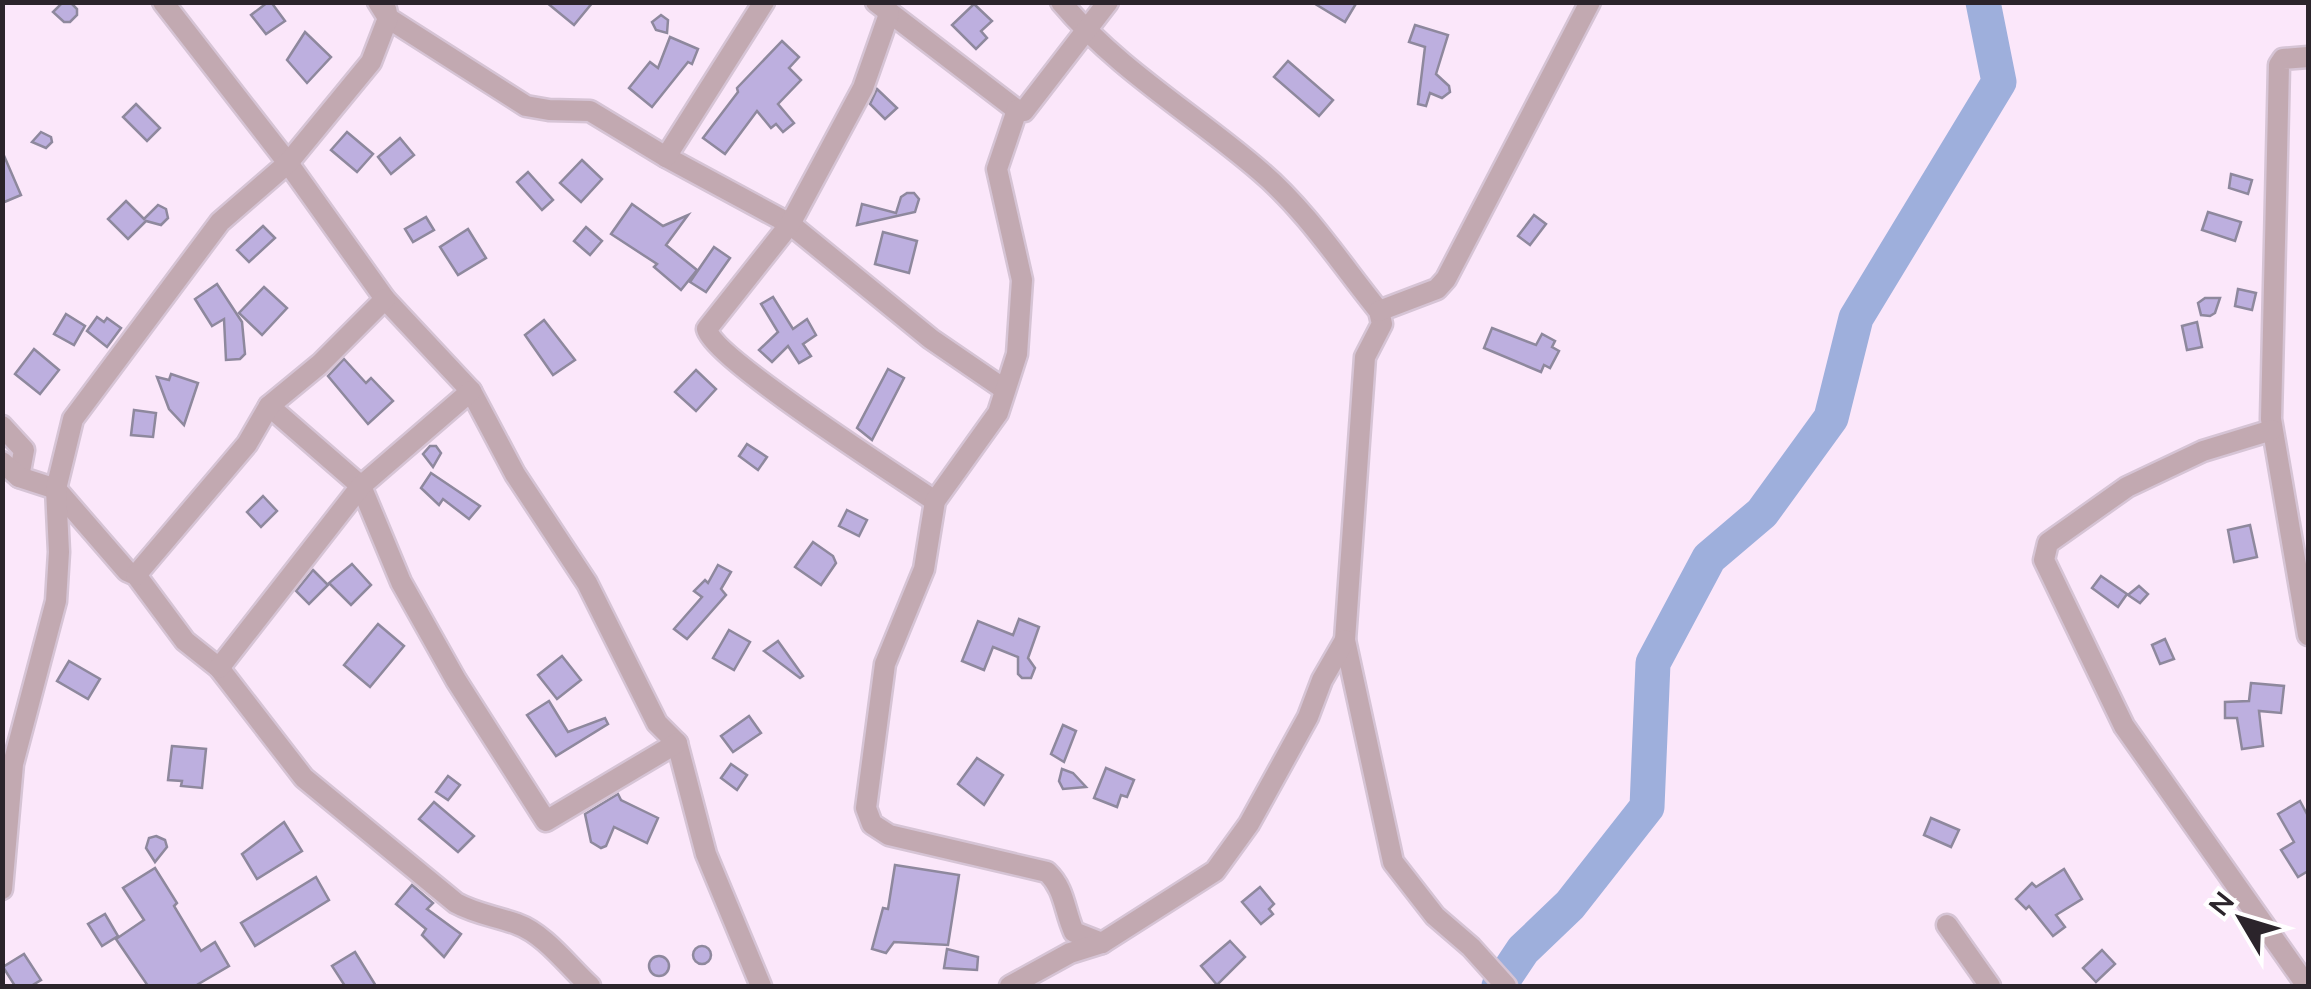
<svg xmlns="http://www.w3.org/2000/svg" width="2311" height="989" font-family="'Nunito Sans',sans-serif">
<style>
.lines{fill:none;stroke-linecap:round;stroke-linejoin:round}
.river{stroke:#9eafdc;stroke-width:35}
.building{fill:#bdafdf;stroke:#8e889d;stroke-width:2.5}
.minor-casing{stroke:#d6c4d5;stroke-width:25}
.minor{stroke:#c2a9b1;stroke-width:20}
</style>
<rect width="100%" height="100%" fill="#fbe7fa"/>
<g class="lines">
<!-- river -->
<path class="river" d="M1499,986L1523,950L1570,905L1647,807L1653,663L1709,558L1762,513L1831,418L1856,318L1999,82L1983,2"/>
</g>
<!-- building -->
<g class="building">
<path d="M63,2L72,4L77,9V15L70,22H64L53,12Z"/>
<path d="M268,2H271L285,21L266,34L251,15Z"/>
<path d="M546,2H593L574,25Z"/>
<path d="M1312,2H1357L1345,22Z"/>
<path d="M974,4L992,21L981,31L987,38L976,49L952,25Z"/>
<path d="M661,15L668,20L667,33L656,30L652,22Z"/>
<path d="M1415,25L1448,35L1436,74L1449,86L1450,92L1442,98L1430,93L1426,106L1418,104L1425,47L1409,42Z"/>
<path d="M305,32L331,57L307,83L287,60Z"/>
<path d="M670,37L698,49L692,64L688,62L652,107L629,88L650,62L658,68Z"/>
<path d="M782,41L799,57L789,68L801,80L778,104L794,123L783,132L776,124L771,128L757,111L725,154L703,138L738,92L737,88Z"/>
<path d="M1288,61L1333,100L1319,116L1274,77Z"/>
<path d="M877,89L897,108L885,119L870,104Z"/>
<path d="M136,104L160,128L147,141L123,117Z"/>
<path d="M41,132L51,137L52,142L46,148L32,142Z"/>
<path d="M347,132L373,154L357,172L331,150Z"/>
<path d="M400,138L414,155L391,174L378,157Z"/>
<path d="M2,151L21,195L2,203Z"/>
<path d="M582,160L602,179L581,202L560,183Z"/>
<path d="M528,172L553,200L542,210L517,182Z"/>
<path d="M2231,174L2252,180L2248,194L2229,188Z"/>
<path d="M907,193H914L919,199L915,212L857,225L862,204L896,213L901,197Z"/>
<path d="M126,201L144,219L158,205L166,209L168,218L161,225L146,221L128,239L108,219Z"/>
<path d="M632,204L663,226L688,215L666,245L697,270L681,290L654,267L657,264L611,234Z"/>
<path d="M2208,212L2241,222L2235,241L2202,230Z"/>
<path d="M1534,215L1546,224L1530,245L1518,236Z"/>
<path d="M426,217L434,230L413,242L405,229Z"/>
<path d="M263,226L275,238L249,262L237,250Z"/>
<path d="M586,227L602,241L590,255L574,241Z"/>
<path d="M468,229L486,258L458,275L440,247Z"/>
<path d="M883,232L917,241L909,273L875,264Z"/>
<path d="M714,247L730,258L706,292L690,282Z"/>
<path d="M217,284L242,322L245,354L240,359L226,360L224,319L212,326L195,299Z"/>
<path d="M264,287L287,308L262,335L239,313Z"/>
<path d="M2238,289L2256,293L2252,310L2235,306Z"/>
<path d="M773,297L793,329L807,319L816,335L803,344L811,356L799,363L788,346L772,362L759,350L778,332L761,304Z"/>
<path d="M2205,298H2220L2215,313L2210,316L2201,315L2198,303Z"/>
<path d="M66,314L85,326L74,345L54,334Z"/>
<path d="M97,317L104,322L107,318L121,328L107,347L87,331Z"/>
<path d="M544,320L575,360L553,375L525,335Z"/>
<path d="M2197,322L2202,347L2187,350L2182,326Z"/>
<path d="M1492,328L1536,345L1542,334L1555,341L1552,347L1559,351L1550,368L1544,365L1541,372L1484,348Z"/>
<path d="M34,349L59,370L40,394L15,374Z"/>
<path d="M344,359L366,383L371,378L393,401L368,424L328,376Z"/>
<path d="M888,369L904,378L872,440L857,428Z"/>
<path d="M696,370L716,389L696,411L675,392Z"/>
<path d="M171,374L198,383L184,425L169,409L157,377L169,380Z"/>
<path d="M134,410L156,413L153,437L131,435Z"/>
<path d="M747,444L767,457L758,470L739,456Z"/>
<path d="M430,446H436L441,453L433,467L423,454Z"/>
<path d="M431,473L480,506L469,519L443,499L439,505L421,488Z"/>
<path d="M263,496L277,511L261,527L247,512Z"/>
<path d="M847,510L867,520L859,536L839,526Z"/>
<path d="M2250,525L2257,557L2234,562L2228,530Z"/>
<path d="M813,542L833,556L836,563L821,585L795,567Z"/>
<path d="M352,564L371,585L351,605L329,583Z"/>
<path d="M718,565L731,572L721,589L726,595L687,639L674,629L702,597L694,591L705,580L708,583Z"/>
<path d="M313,570L328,585L309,604L296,591Z"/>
<path d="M2101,576L2127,594L2118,607L2092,588Z"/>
<path d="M2139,586L2148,594L2140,603L2128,595Z"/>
<path d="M1019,619L1039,627L1028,658L1035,668L1031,678H1022L1018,674V657L993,647L984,670L962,661L978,621L1013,635Z"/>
<path d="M378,624L404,646L370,687L344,665Z"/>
<path d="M729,630L750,642L734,670L713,658Z"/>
<path d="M2165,639L2174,659L2160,664L2152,645Z"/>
<path d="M778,641L803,676L800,678L764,651Z"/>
<path d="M562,656L581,680L557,699L538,675Z"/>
<path d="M69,661L100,679L88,699L57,681Z"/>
<path d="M2251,683L2284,686L2281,713L2259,711L2263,746L2242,749L2237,718H2225V702L2249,701Z"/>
<path d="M549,701L568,732L605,718L608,724L556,756L527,715Z"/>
<path d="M749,716L761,733L733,752L721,736Z"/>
<path d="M1063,725L1076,731L1064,762L1051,754Z"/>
<path d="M172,746L206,749L202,788L181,786L182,781L168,780Z"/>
<path d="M977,758L1003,775L984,805L958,784Z"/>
<path d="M731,764L747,775L737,790L721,778Z"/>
<path d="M1106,768L1134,780L1127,797L1121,795L1117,807L1094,798Z"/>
<path d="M1062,769L1073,773L1086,787L1063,789L1059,781Z"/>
<path d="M448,776L460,785L448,800L436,792Z"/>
<path d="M618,794L621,800L658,818L647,843L614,827L606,846L601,848L591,842L585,814Z"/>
<path d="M2300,801L2308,816V871L2298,877L2281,850L2294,842L2278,814Z"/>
<path d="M434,802L474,836L458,852L419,819Z"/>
<path d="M1931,818L1959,830L1951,847L1924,835Z"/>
<path d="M284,822L302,851L257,879L242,854Z"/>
<path d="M156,836L165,840L167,847L155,862L146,848L149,838Z"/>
<path d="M895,865L959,875L948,945L894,942L886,953L872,949L883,908L888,909Z"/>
<path d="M155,868L177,903L174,906L201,951L215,942L229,966L195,986H148L116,939L144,920L123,888Z"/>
<path d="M2064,869L2082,899L2056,915L2065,927L2053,936L2029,906L2026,909L2016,899L2032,883L2036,887Z"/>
<path d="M316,877L329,900L255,946L241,923Z"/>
<path d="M412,885L433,903L427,909L461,934L444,957L422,935L426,929L396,904Z"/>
<path d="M1260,887L1274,904L1269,909L1273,914L1261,924L1242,902Z"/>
<path d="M105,914L118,936L102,946L88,924Z"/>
<path d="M1230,941L1245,957L1217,985L1201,966Z"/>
<circle cx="702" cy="955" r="9"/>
<path d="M947,949L978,957L977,970L944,968Z"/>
<path d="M2102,950L2115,964L2096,982L2083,968Z"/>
<path d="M355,952L376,986H345L332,966Z"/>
<path d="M24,954L41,980L31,986H15L3,967Z"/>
<circle cx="659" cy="966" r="10"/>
</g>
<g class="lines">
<defs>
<g id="minor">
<path d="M163,2L288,163L385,299L471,391L515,474L587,583L657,723L677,743L706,854L761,986"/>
<path d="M876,2L1017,110"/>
<path d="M1061,2C1118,70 1194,114 1260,171C1306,210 1341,264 1379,311L1382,324L1365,357L1345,640L1393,862L1435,916L1471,947L1506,986"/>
<path d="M386,9L388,18L526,106L549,110L590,111L666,157L790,224L931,339L1004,389"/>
<path d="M889,14L863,88L790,224L707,329C713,358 900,477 935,501"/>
<path d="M2308,57L2283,59L2279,65L2271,419L2308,635"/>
<path d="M666,157L764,2"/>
<path d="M1379,311L1437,289L1446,279L1590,2"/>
<path d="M269,406L361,486L401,582L456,680L546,821L677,743"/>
<path d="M2,426L24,450L19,477"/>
<path d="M2272,430L2203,451L2127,487L2048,543L2044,560L2124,726L2307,986"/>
<path d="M2,462L19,477L56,489L127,571L136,575L185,641L219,668L304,778L456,903C476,914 495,916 517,924C545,934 568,966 590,986"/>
<path d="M136,575L247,444L269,406L320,364L385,299"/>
<path d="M219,668L361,486L471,391"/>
<path d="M2,889L13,764L56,601L59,552L56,489L73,419L220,222L288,163L371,62L388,18L378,2"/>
<path d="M1947,925L1990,986"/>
<path d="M1102,943L1074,932C1064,910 1065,889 1047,872L889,835L872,824L866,808L885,664L924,569L935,501L998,413L1017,354L1022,280L997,169L1017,110L1024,111L1108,2"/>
<path d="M1010,986L1070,953L1102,943L1215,871L1249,824L1308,717L1322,680L1345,640"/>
</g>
</defs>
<!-- minor casing -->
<use href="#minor" class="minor-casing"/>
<!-- minor -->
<use href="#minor" class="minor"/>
</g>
<!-- border -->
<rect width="2311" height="989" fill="none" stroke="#2b242b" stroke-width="10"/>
<!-- north arrow -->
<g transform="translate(2241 919) rotate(308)" stroke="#ffffff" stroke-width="8" paint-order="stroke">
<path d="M0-8L18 38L0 25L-18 38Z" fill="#2b242b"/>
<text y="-15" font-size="28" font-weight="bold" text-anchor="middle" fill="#2b242b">N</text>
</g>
</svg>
